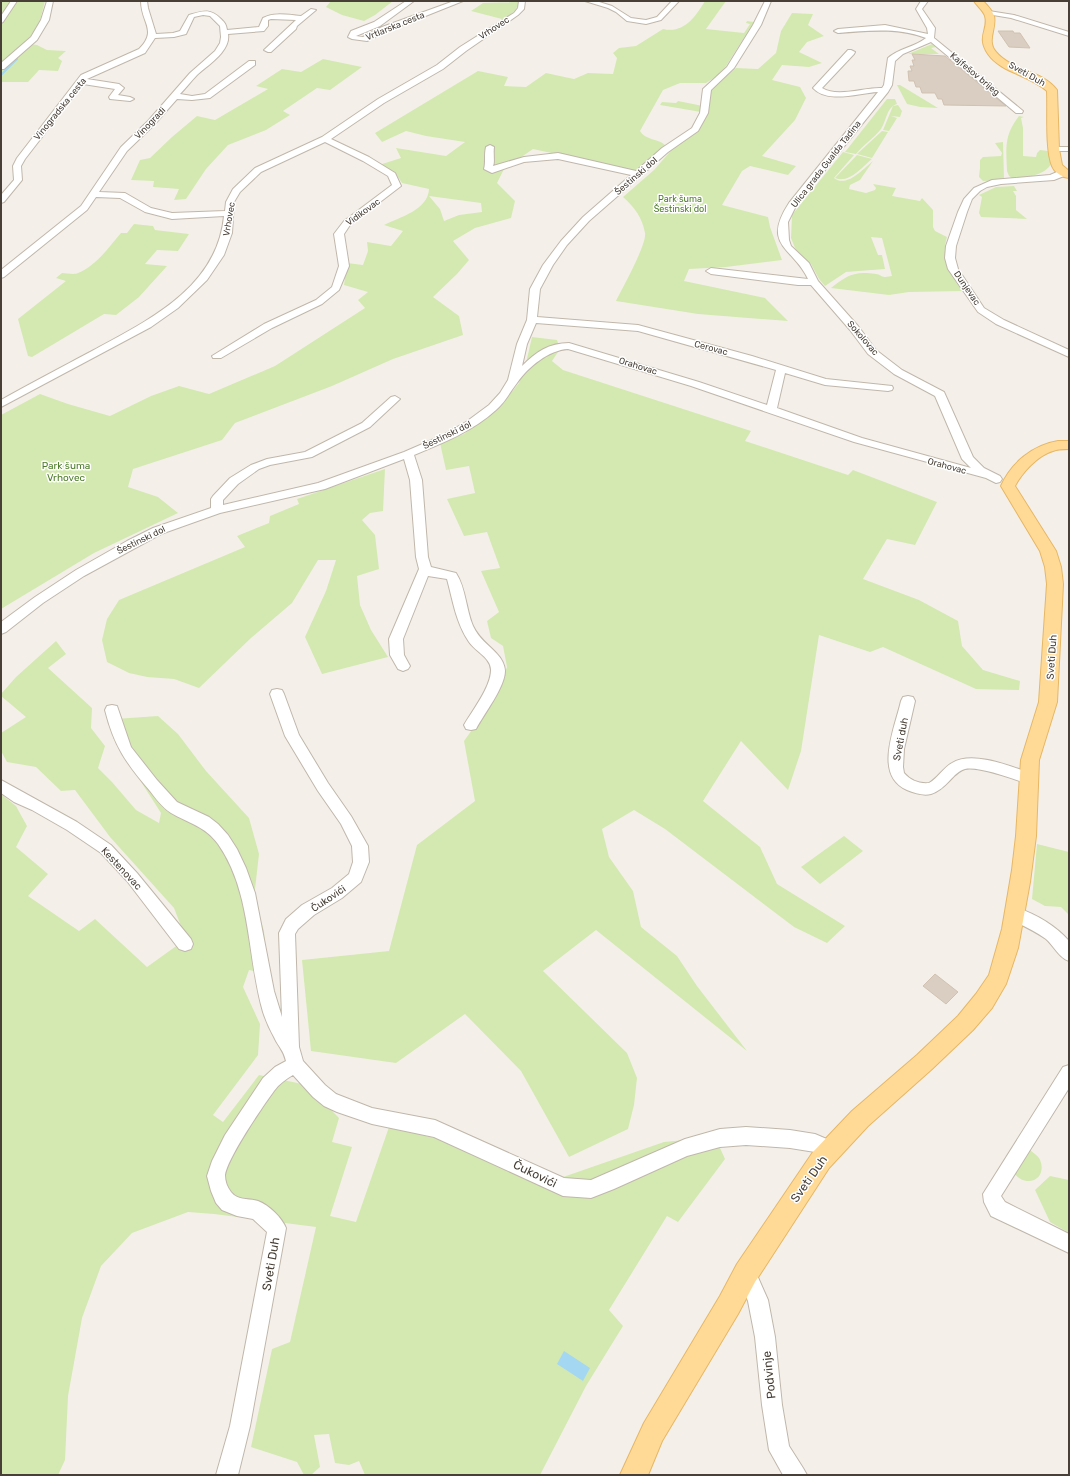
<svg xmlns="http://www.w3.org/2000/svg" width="1070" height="1476" font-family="Rubik,sans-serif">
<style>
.green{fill:#d4e9b1;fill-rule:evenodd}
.water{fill:#a4d7f2}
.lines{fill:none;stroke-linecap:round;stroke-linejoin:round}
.stream{stroke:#a4d7f2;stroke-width:2}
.building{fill:#d9cec1;stroke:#d1c2b1}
.minor-casing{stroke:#c0b7ab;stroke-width:2}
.major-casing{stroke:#e6b765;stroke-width:2}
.minor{fill:#fff;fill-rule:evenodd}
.major{fill:#ffda97;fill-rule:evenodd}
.labels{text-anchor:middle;stroke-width:3;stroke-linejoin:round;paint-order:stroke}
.far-street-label{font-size:9px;fill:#484037;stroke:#fff}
.far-park-label{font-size:9px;fill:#4d7c28;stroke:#fff}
.park-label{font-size:10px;fill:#4d7c28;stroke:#fff}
.street-label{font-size:10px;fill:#484037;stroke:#fff}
.near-street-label{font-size:12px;fill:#484037;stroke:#fff}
</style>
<rect width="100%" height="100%" fill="#f4f0e9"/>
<!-- green -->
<g class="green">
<path d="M1,1H45L38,28L24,43L37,45L47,50L66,51L58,58L62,61L58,71L39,70L28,82H1Z"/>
<path d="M331,1H393L375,15L364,21L342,15L326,7Z"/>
<path d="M705,1H726L706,29L744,33L750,24L746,23L747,21L754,22L726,66L717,76L706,83H680L663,90L640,131C645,140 659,139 665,145L635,171L533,149L504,169L497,183L515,201L511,218L475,228L453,241L469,260L457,274L433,297L459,316L463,335L393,359L332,386L235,423L222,440L133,469L128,487L158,497L178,513L94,553L1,609V415L40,394L68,404L110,416L151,396L179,386L209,394L275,366L365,308L358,300L368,292L344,285L347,263L363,265L368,251L367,242L391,246L403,231L384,225C400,217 428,210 429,189L402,183L396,174L379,165L401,158L396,148L446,156L465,142L426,136L406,131L382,142L375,133L478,71L508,77L504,86L526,87L546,73L574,79L588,73L613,74L617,58L613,53L619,48L636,46L663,29C684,34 696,16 705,1ZM429,196L481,203L482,212L459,215L444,221L440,209Z"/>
<path d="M518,2C518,12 510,14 502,19L471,11L483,3Z"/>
<path d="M792,13L813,14L808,25L824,36L807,42L799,52L822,63L809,67L782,65L772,80L800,87L806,98L795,120L762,156L796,166L788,175L750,166L742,171L722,205L768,217L770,227L782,260L726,267L689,269L684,281L765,298L788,321L698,314L616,301C622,289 647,244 645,233C642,217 635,208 623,197L654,170L675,146L694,133L710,91L715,85L736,68L758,69L776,53L781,31Z"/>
<path d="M932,44L936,47L931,48L939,54H908Z"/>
<path d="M323,59L362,67L330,90L317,88L283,111L290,115L266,130L228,145L206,169L186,199L174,200L179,189L153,187L154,181L131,180L140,160L150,158L172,137L197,116L215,120L268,89L256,86L282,69L301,72Z"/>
<path d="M897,85H900L938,108L920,107L907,104Z"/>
<path d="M887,99H895L897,104C886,108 887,120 881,129C874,138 863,145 856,154L845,152Z"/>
<path d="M678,101L703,106L701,112L660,105L662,102L676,103Z"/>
<path d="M898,105L902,111L900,117L891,116L897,118L889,131L883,130L893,106Z"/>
<path d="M1019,116L1024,117L1021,118L1023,128V156L1036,157L1037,153L1040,150L1048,151L1051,164C1044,176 1025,178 1012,178L1009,176L1007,171C1006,148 1004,135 1019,116Z"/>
<path d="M882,131L888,132L872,158L857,154Z"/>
<path d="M1003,142L1004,180L983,181L979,177L980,168V160L983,157L1001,156L1002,153L995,143Z"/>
<path d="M843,152L854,155L834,178C847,188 863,169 873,161L860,180L850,185L849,189L866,193L875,190L876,188L873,184L896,188L892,196L920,201L922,198L933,210V227L935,231L947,237C940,260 952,272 963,291L909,292L889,295L831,288C848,275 854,271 876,274C880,274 881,277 885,277L892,276L882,238L871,237L878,255H882L885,269L846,272L825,286L819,279L811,264L800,255L795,248L791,238L792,215Z"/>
<path d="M857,155L872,159C862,167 849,184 835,178Z"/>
<path d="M1014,186L1017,191H1013L1016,196V210L1027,219L981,217L979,213L982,197L979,195L996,187Z"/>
<path d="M134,224L153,226L155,230L189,234L178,251L157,250L145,264L167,266L139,297L116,315L104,314L32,357L28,356L18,319L66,281L56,278L62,273C67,273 74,275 78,273C96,266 109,247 121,233H127Z"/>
<path d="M532,337L557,340L560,349L552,361L563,370L751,431L745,441L848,475L853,470L937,502L915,545L887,539L863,579L919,600L958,621L962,646L983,670L1020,681L1019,690L976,689L883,647L870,652L819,635L801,751L788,790L741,741L703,801L760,847L777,884L845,926L827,943L794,927L665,829L634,810L602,829L609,857L633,891L641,927L677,956L697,986L747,1051L596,930L543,971L627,1053L637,1078L634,1105L628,1129L569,1157L521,1071L465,1014L396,1063L311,1051L302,960L389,951L417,845L475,801L464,741L492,702L507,667L503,646L491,638L487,621L499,612L481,571L500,568L487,532L464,536L447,499L475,493L469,466L446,470L440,443L464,434L497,410L519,383L526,363Z"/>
<path d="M385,469L383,511L370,513L362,520L375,535L379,569L357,576L360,605L371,630L388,657L322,674L305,637L326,591L336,560H318L292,603L251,638L199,688L174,679L147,677L129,673L107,662L102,640L107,619L119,600L245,547L237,536L269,523L270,516L299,504L297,499Z"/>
<path d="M56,641L66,654L48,668L92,708L91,728L105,746L98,768L112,782L136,810L159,823L161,813L113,738L115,719L158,716L178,734L206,771L249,818L259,854L254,898L264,931L267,974L249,970L243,987L260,1024L258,1055L213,1115L223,1122L259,1075L307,1085L339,1118L332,1142L352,1147L330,1216L356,1222L389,1127L475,1148L543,1184L664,1142L715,1137L725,1159L678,1222L667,1216L609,1310L623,1326L586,1386L540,1475H365L359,1461L349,1465L335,1463L329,1434L314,1435L320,1467L311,1475H304L297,1462L251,1447L272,1349L290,1342L316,1227L214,1214L188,1212L132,1233L101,1266L82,1318L68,1396L65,1460L58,1475H1V794L16,806L27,826L16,847L48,874L28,896L79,931L95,919L147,967L186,939L174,908L110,837L75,790L61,791L36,767L7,762L1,751V733L26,717L1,696V694L16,677Z"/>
<path d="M844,836L863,851L820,884L801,867Z"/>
<path d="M1037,844L1069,852V915L1061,907L1045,906L1032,899Z"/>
<path d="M1029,1149C1032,1152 1037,1155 1039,1158C1045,1168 1041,1182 1027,1181C1022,1181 1018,1177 1013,1173Z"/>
<path d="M1050,1176L1069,1180V1233L1050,1222L1035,1190Z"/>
</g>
<!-- water -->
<path class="water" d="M564,1351L590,1368L583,1381L557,1364Z"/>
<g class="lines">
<!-- stream -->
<path class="stream" d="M1,75L17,59"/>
</g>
<!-- building -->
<g class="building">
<path d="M998,31H1013L1014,33H1020L1030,48L1009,47Z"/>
<path d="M912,54L945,56L1006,106L944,105L942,99H938L935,93H922L920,87H916L914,81H909L908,71H912L910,66H914L912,60H915Z"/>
<path d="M935,974L958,992L946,1004L923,986Z"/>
</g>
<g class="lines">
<defs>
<g id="minor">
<path d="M11,1H17L3,22L1,23V16Z"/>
<path d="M47,1H53L49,20L37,40L4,69H1V63L31,37L41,20Z"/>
<path d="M141,1H147L148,8L156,34L173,33L180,31L189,15C203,11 210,8 221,19C225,23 226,24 227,30L259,27L263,18C274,12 288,15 301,16L311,9L316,10L297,26L296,29L271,52H268L264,50L296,20L271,19L268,20V26L264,31L228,34C231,51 208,65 197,75C191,81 186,88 180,94L192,96L205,94L249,61H255V65L210,98L192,100L177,99L154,125L127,151L99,192L125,193L151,208L172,213L225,211L226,202L233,189L255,168L322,137L378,99L437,65L460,47L514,13L518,8L519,1H525L524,9L518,15L466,51L443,69L384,103L331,139L369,157L395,173L401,186L350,225L344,234L349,266L339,290L322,304L272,328L221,358H213L212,356L264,324L316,300L332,287L339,266L334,234L344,221L392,185L388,176L363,161L325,142L261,172L240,192L234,202L232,233L224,255L207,280L178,308L151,327L1,407V400C31,383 62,367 92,351C149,320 217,288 224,216L172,219L145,212L120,198L96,197L87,210L4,277L1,278V270L81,206L121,147L148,121L190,73L215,51L220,43L221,37L220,26L210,16L203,15L194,17L186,34L174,37L155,38L145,53L87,79L119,84L124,88L118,95L130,97L134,99L130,101L110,99L109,97L115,89L83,84L25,159L21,166L22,180L4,202L1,203V195L14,180L13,166L17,158L81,75L139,49C158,30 141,23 141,1Z"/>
<path d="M406,1H414L380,26L356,36L363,37L382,27L454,1H463L388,31L367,41L352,39L348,37L351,31L374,22Z"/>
<path d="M585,1H596L612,6L631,18L646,20L657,17L672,1H679L661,20L646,24L627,21L616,12L608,8Z"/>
<path d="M765,1H771L761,25L734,68L711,90L708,113L698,131L668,152L589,221L567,245L553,265L540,289L537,317L638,325L752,356L826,379L892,386L893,388L892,390L888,391L825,385L785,373L777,408L862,438L971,468L962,459L935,396L894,374L868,354L850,330L811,285H798L711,274L706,271L711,268L808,279C793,247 761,246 789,203L878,92C859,93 828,104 813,88L848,50H851L855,52L854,54L822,88C838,98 864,87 882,88L884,85L888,58C899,48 915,47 926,38C896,27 869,31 838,33L834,31L838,29L885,25L928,34L927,28L916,9L921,1H928L922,9L935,28L934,38L1023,111L1022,113H1016L931,42L903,54L895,61L892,85L888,92L796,206L788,222L789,240L791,246L809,263L818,281L858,326L876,350L902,370L944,392L973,457L984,468L1000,476L1002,479L1000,482L996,483L986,478L854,442L691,386L568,349C549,350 528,367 517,383C510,392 505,402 496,410C473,431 443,443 414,455L422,480L428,557L431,567L456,573C466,588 466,610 473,626C479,639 488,644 497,654C501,658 505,665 505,671C505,687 484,714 476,729L471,730L466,729L464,725C472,711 491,687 491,670C491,658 476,652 469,642C456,623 453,601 447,579L428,576L403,639L404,655L410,666L408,669L403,671L398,669L390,655L389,639L419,569L416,557L410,480L404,459L325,489L220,513L161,534L84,576L43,603L6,632L1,634V622L35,597L76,570L127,541L153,528L211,508V499L213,496L230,478L251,465L267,459L305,452L362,423L391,397L395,396L400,399L370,427L312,457L270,465L259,469L238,484L223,500V505L318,483L404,452L441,436L466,422L489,405L500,393L508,380L517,344L527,320L530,289L543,265L561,241L583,217L631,175L558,159L524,162L492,173L484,169C486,162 484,155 486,147L490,145L494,147C493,154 495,162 493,166L524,157L558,153L636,171L662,148L692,128L700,113L703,89L727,67L753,25ZM536,323L638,331L776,370L767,405L699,382L569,343C549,343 536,352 522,366L527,344Z"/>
<path d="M989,11L1014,15L1069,32V36L1011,18L987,14L986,13Z"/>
<path d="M1051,147H1069V151H1054L1050,149Z"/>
<path d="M1064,169L1067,170L1068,172L1064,176L1054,180L1001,184L987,187L980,191L972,199L967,212L956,246L955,258L958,269L984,308L1004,320L1069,350V357L996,324L978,312L948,269L945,258L946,246L958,212L964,199L974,188L992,180L1050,175Z"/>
<path d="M277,689L282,690L284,694L299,735L328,783L351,816L368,846L369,862L361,882L342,898L314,915L298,929L295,934L299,1047L303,1061L325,1085L336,1094L372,1108L435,1120L564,1178L591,1180L685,1139L720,1129L746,1127L790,1130L815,1134L836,1143L839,1149L836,1155L830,1158L815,1152L790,1148L746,1145L720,1147L687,1156L614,1189L591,1198L563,1196L434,1137L372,1124L337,1112L324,1106L313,1097L293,1075C286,1079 279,1084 274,1091C263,1106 228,1157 225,1175C225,1181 227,1187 231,1192C238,1201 248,1198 258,1201C269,1205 282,1218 286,1228L250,1426L238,1475H216L230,1426L267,1232L253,1219L237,1216L222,1210L216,1203L211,1191L207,1176L212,1161L225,1135L263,1078L275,1067L286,1061C283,1049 279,1048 274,1037C270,1030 266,1021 263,1012C247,958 252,892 218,844C205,826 188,823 171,813C162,807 156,799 150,791C126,763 114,746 105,710L107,706L112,705L117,706L131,747L157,780L177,802L209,817L218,824L228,835L237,849L246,868L255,893L274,991L282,1017L279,933L286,919L302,905L332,888L349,874L353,862L352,846L341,824L318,791L285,736L270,694L272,690Z"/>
<path d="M908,696L913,697L915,701L904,749L903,767L904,773C910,780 919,784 929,783C938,778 943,768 952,763C973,750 1012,767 1033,774L1035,778L1033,782L1028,784C1014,779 979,766 965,769C953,772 947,789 931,794C923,796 915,793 907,790C873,775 895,728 901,701L903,697Z"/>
<path d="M1,780L77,822L111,845L137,873L191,939L193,944L191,949L185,951L179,949L127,881L101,853L67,830L32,810L14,802L1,793Z"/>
<path d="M1015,907C1035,914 1055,925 1069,941V961C1059,958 1054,946 1046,939C1035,931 1022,925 1009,919L1007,914L1009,909Z"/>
<path d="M1069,1065V1088L1001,1196L1005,1202L1069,1234V1253L991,1216L984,1202L983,1194L1063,1067Z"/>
<path d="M746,1263L753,1266L768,1300L775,1337L782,1405L789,1446L803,1468L807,1475H783L769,1450L762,1405L755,1337L748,1301L736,1273L739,1266Z"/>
</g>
<g id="major">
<path d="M974,1H983C987,5 992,10 994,16C997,29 986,40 996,52C1012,71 1042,70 1057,90L1059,149L1062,165L1069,171V178C1062,177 1055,173 1052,166C1045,149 1048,110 1047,91C1030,75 1001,73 988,54C976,36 989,30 985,16C983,10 977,6 974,1Z"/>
<path d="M1058,441H1069V449C1064,449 1058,449 1053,451C1038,455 1022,473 1015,486L1056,551L1061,567L1063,584L1057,702L1039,760L1036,836L1030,882L1018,948L1006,984L992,1008L973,1030L932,1069L868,1126L829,1168L755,1282L738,1314L662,1441L648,1475H620L644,1423L720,1296L737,1264L813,1152L852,1111L917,1055L958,1016L976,994L989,975L1002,929L1012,870L1016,836L1021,760L1039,702L1047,584L1045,567L1040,551L1001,486C1011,463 1033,445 1058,441Z"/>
</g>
</defs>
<!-- minor casing -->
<use href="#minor" class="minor-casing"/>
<!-- major casing -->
<use href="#major" class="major-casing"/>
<!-- minor -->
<use href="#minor" class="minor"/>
<!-- major -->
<use href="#major" class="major"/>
</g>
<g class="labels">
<!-- far-street labels -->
<g class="far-street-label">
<text transform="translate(395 26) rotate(-22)" y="3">Vrtlarska cesta</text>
<text transform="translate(494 28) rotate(-33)" y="3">Vrhovec</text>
<text transform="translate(975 74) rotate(40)" y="3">Kajfešov brijeg</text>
<text transform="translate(1027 74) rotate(29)" y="3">Sveti Duh</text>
<text transform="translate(60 109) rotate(-51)" y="3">Vinogradska cesta</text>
<text transform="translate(150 123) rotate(-46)" y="3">Vinogradi</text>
<text transform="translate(826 164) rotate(-52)" y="3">Ulica grada Gualda Tadina</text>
<text transform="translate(636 176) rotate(-41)" y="3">Šestinski dol</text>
<text transform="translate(363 212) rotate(-36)" y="3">Vidikovac</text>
<text transform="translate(229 219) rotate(-80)" y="3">Vrhovec</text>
<text transform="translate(967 288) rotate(56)" y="3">Dunjevac</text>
<text transform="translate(863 338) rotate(49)" y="3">Sokolovac</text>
<text transform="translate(711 348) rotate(15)" y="3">Cerovac</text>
<text transform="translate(638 366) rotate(17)" y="3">Orahovac</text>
<text transform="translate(447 435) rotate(-26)" y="3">Šestinski dol</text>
<text transform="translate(947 466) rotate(15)" y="3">Orahovac</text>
<text transform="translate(141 540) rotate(-26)" y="3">Šestinski dol</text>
</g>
<!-- far-park labels -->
<g class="far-park-label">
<text x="680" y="202">Park šuma<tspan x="680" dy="10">Šestinski dol</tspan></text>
</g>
<!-- park labels -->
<g class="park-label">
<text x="66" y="469">Park šuma<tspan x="66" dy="12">Vrhovec</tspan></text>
</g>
<!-- street labels -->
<g class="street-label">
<text transform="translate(1051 657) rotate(-86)" y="4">Sveti Duh</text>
<text transform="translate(900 739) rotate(-79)" y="4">Sveti duh</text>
<text transform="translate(122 868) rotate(47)" y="4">Kestenovac</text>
<text transform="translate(328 898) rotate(-34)" y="4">Čukovići</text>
</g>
<!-- near-street labels -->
<g class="near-street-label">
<text transform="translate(535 1174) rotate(26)" y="4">Čukovići</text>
<text transform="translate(809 1179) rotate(-55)" y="4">Sveti Duh</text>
<text transform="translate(271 1264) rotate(-80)" y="4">Sveti Duh</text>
<text transform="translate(769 1375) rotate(-96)" y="4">Podvinje</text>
</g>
</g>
<!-- border -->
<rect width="1070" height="1476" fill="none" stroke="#484037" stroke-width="4"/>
</svg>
